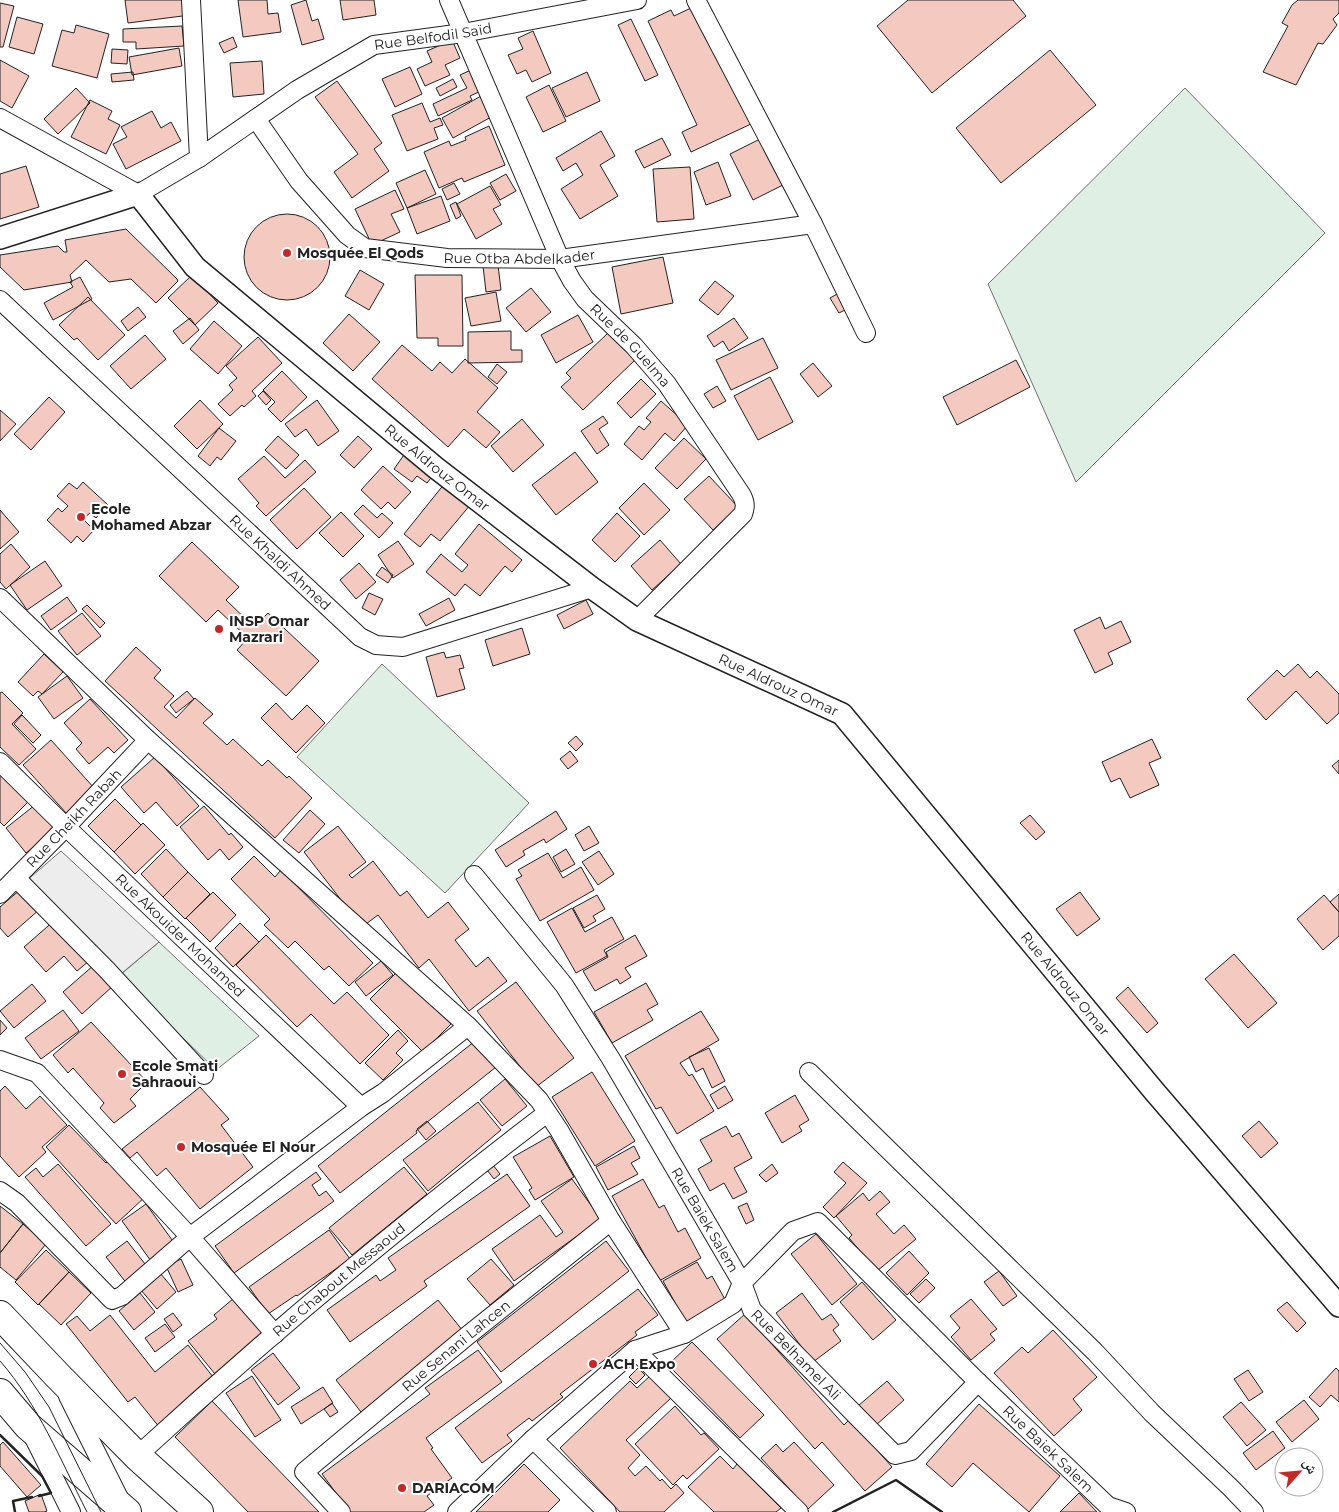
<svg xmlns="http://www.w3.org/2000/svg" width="1339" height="1512" viewBox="0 0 1339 1512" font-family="Montserrat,'Noto Naskh Arabic',sans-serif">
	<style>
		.green { fill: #e0efe3; stroke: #6f6f6f }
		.parking { fill: #ededed; stroke: #6f6f6f }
		.building { fill: #f3c9c0; stroke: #222 }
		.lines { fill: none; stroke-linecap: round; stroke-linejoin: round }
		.minor-casing { stroke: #222; stroke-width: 20 }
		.tertiary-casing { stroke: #222; stroke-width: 24 }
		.primary-casing { stroke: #222; stroke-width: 30 }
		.minor { stroke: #fff; stroke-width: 18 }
		.tertiary { stroke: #fff; stroke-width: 21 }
		.primary { stroke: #fff; stroke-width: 28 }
		.tram { stroke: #222; stroke-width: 1 }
		.wall { stroke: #222; stroke-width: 2.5 }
		.poi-dot { fill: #c62828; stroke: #fff; stroke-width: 2 }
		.labels { text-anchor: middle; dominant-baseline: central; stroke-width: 4; stroke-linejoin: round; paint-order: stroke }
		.street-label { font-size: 14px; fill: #222; stroke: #fff }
		.poi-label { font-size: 14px; font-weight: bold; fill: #222; stroke: #fff; text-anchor: start }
	</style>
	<rect width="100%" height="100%" fill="#fff"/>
	<!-- green -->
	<path class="green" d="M1185 88 1325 233 1076 482 988 284Z
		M382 664 529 803 445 893 297 757Z
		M159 942 259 1036 216 1070 119 976Z"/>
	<!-- parking -->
	<path class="parking" d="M61 851 159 942 116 978 25 882Z"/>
	<!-- building -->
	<path class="building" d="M125 0H188L190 15 128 23Z
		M238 0H267L268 14 278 13 281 32 243 37Z
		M306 0 312 21 318 19 324 39 302 45 291 5Z
		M340 0H374L376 15 343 20Z
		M908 0H1013L1026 16 932 93 877 26Z
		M1298 0H1339V13L1333 19 1337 25 1323 44 1318 43 1296 85 1263 72 1288 26 1282 23 1292 5Z
		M0 3 14 6 3 47H0Z
		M691 8 703 32 706 30 751 124 691 152 682 132 697 125 648 21 671 10 674 16Z
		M17 17 43 24 34 54 9 47Z
		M631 19 658 75 645 81 618 25Z
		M76 25 109 34 97 78 52 66 62 30 74 33Z
		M182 26 184 46 136 49V42H123V29Z
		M533 31 551 73 532 82 526 70 517 74 508 55 523 49 518 38Z
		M233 37 237 47 224 53 219 43Z
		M452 40 460 58 445 65 450 75 425 86 417 69 432 62 427 51Z
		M179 48 182 66 132 75 129 57Z
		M112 49 128 50 127 64 111 63Z
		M1050 50 1096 105 1001 183 956 128Z
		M0 60 29 76 12 108 0 101Z
		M262 61 264 94 233 97 230 63Z
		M410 67 422 94 395 107 382 79Z
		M473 69 483 90 470 96 472 100 438 116 433 104 467 88 460 75Z
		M133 72 134 80 112 82 111 74Z
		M587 72 600 101 566 117 552 88Z
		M453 79 457 87 440 96 436 88Z
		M337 81 382 143 374 149 389 171 352 198 334 172 358 154 315 97Z
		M549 85 566 121 543 132 526 97Z
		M76 88 90 103 58 134 44 119Z
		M481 96 493 116 453 138 442 118Z
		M90 100 112 111 108 119 120 125 106 154 71 137Z
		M422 103 430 122 440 118 443 125 434 128 438 139 407 151 392 115Z
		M152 111 161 128 171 122 181 141 126 169 113 144 127 137 121 127Z
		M489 126 505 165 464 182 462 178 439 188 424 152 449 141 451 146 466 140 465 137Z
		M601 131 615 156 600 165 618 196 580 219 561 189 583 175 576 163 563 171 556 158Z
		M766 136 789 182 753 200 730 154Z
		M662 138 671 155 644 168 635 151Z
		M718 162 731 196 706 205 694 172Z
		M26 166 39 207 0 219V174Z
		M690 167 694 219 657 222 653 169Z
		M425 170 436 194 407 208 396 183Z
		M506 174 516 191 500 200 490 183Z
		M454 183 460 194 447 200 442 189Z
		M490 186 501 205 493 209 502 224 476 239 457 204Z
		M395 190 404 209 391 214 400 232 372 245 355 209Z
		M441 196 450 221 417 234 407 208Z
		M456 202 461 216 456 219 450 205Z
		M244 257a43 43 0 1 1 86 0a43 43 0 1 1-86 0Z
		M126 229 177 279 178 281 156 303 131 279 109 282 86 260 70 275 72 282 24 290 0 267V255L58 246 64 252H67L65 240Z
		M663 257 673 303 621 314 612 267Z
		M498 265 501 290 486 292 483 266Z
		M360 270 384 284 369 310 345 296Z
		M192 275 218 303 195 325 168 298Z
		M415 275H462L463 346H438V338H417Z
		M80 277 92 299 53 320 44 303 73 287 70 282Z
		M715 281 734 296 718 315 699 300Z
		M531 288 551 312 526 332 506 308Z
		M844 290 853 306 839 313 830 298Z
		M496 292 501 321 471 326 465 298Z
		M88 297 125 335 98 360 77 338 74 340 59 325Z
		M138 307 146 317 128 331 121 321Z
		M349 314 380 342 353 371 323 343Z
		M578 315 593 342 556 363 541 335Z
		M190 318 199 330 183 344 173 331Z
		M734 318 748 338 729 351 723 341 714 347 707 336Z
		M214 321 242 346 218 374 190 349Z
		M511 331V350H522V362L468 363V332Z
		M608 333 635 360 583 410 561 387 571 378 566 373Z
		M145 335 166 359 131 389 110 366Z
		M258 337 282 363 252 391 256 396 244 407 242 405 230 416 218 404 233 390 229 385 237 378 226 366Z
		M763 338 778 368 731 390 716 360Z
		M402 345 432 371 440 362 452 373 465 359 498 388 477 412 500 432 486 448 464 429 448 447 372 379Z
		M1016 360 1030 387 957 425 943 397Z
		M813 363 832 386 818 397 800 374Z
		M497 364 507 372 497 384 488 377Z
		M282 371 307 397 281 422 268 409 275 402 263 390Z
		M770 377 793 422 758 440 734 396Z
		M641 379 656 394 631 418 617 403Z
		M717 386 726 401 713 408 704 394Z
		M263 391 271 400 266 405 258 396Z
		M49 397 65 412 31 450 14 434Z
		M200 400 223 424 197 449 174 426Z
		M317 400 339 431 318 446 306 429 295 437 285 424Z
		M661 401 688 425 674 441 665 433 642 460 624 444 639 426 644 430 651 422 646 418Z
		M0 410 16 424 0 441Z
		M603 416 608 423 599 429 609 445 597 454 581 431Z
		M522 419 544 445 513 472 491 446Z
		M219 428 236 441 221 460 217 457 210 466 198 456Z
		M278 436 299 455 286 469 265 450Z
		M358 436 372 449 354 468 340 455Z
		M684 438 706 459 677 489 655 468Z
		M406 452 434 474 427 483 417 476 412 482 394 469Z
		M575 452 598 482 556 515 532 485Z
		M264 456 285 478 305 460 316 472 266 516 256 506 259 503 238 479Z
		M383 466 411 492 395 509 388 502 381 509 361 490Z
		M709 476 738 507 713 530 684 499Z
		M83 482 108 505 96 518 90 513 83 519 94 530 83 542 77 536 71 543 47 520 58 508 62 512 68 506 57 496 69 483 77 489Z
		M445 483 471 504 440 541 431 534 420 547 404 534Z
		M644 483 670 510 644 535 619 508Z
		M304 488 331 517 297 549 270 520Z
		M363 505 377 518 382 513 393 523 379 538 354 514Z
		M0 510 19 532 0 549Z
		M341 512 364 536 343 557 319 533Z
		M617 513 640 536 615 562 592 540Z
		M479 524 522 560 512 572 505 566 480 596 465 584 455 596 426 572 441 554 462 572 468 565 455 554Z
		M660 540 681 564 652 590 631 566Z
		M398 541 414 564 393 578 378 555Z
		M192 542 239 587 226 600 254 627 268 613 319 661 286 696 237 650 248 638 218 610 206 622 159 576Z
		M11 544 30 567 6 589 0 582V554Z
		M45 561 62 586 27 610 10 585Z
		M359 563 376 582 356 599 340 580Z
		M382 567 393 575 388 583 376 575Z
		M369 593 383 599 375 615 362 608Z
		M67 597 77 611 51 630 41 616Z
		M449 598 455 610 426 626 419 614Z
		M586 600 593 614 564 629 557 615Z
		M87 605 105 623 100 628 82 609Z
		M82 613 101 636 77 655 58 631Z
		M1100 617 1105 629 1121 621 1131 642 1108 653 1113 664 1095 673 1074 630Z
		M522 628 530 654 493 666 485 640Z
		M136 647 161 670 154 678 174 696 164 707 176 718 195 698 213 714 203 723 227 745 233 739 262 766 268 760 287 778 289 776 312 798 275 838 105 681Z
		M444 652 446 658 460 655 464 668 459 669 465 689 437 697 426 657Z
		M44 654 63 672 42 694 38 691 33 696 18 682Z
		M1298 664 1310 678 1317 671 1339 694V713L1327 724 1296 691 1266 720 1247 699 1277 670 1284 677Z
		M67 676 83 698 54 719 38 697Z
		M187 691 194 699 176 713 170 705Z
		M2 692 23 713 12 724 36 749 19 765 0 747V693Z
		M90 699 128 740 114 753 108 747 89 764 76 749 82 743 64 723Z
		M276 703 292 720 307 705 325 723 296 753 261 718Z
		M22 715 41 735 33 743 14 724Z
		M576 736 583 744 576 751 568 743Z
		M1152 739 1161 758 1149 763 1159 785 1130 798 1120 778 1111 782 1102 762Z
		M51 740 95 789 67 814 23 765Z
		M570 751 578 761 568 769 560 759Z
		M155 757 199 806 177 826 156 802 144 813 121 787Z
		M1339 760V774L1332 766Z
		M0 774 28 802 4 826 0 822Z
		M115 799 141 825 114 852 88 826Z
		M35 805 55 830 26 853 6 828Z
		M204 806 229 835 231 833 243 847 229 860 220 849 208 860 180 827Z
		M310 810 325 824 299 853 283 840Z
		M556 811 567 829 546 843 544 839 523 851 525 855 506 867 495 850Z
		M1030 815 1045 832 1036 840 1020 823Z
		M143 823 165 845 135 874 114 852Z
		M338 826 366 862 349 875 352 878 373 861 400 896 407 891 428 918 448 902 469 929 455 940 476 967 488 957 507 981 469 1011 429 959 419 968 378 915 362 927 304 852Z
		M589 826 599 843 584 851 575 835Z
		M166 849 188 872 163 897 141 874Z
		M566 849 575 864 561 872 553 857Z
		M599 851 614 874 598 885 582 862Z
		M548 853 563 878 581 867 594 890 540 921 516 879 522 876 518 870Z
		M254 856 275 877 281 870 373 963 349 986 329 966 324 970 295 941 288 948 264 925 270 919 231 879Z
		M188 872 210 894 185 919 163 897Z
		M21 889 40 909 8 937 0 928V907Z
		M213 892 236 915 210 942 186 918Z
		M1080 892 1100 919 1077 936 1056 909Z
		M1339 894V912L1330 902Z
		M597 895 605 909 593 916 596 921 584 928 573 908Z
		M1324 895 1339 912V936L1323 950 1297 919Z
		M572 908 585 932 612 917 624 939 604 950 607 956 576 973 547 922Z
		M55 920 89 961 77 971 64 956 46 972 24 947Z
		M240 923 259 942 233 967 215 948Z
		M266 935 334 1004 347 992 389 1035 360 1064 311 1014 297 1027 236 965Z
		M635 935 647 956 625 968 631 977 620 984 617 979 595 991 583 971 608 957 606 952Z
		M1234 954 1277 1003 1248 1028 1205 979Z
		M381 961 393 975 366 996 355 982Z
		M94 965 113 986 82 1014 63 992Z
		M397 972 451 1024 423 1052 370 999Z
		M516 982 574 1058 536 1087 477 1011Z
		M646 983 658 1004 647 1010 653 1020 612 1043 594 1012Z
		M32 984 46 1001 14 1028 0 1011Z
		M1128 987 1158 1023 1147 1033 1116 998Z
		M63 1010 79 1031 41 1059 25 1038Z
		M701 1011 719 1040 680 1063 689 1076 692 1074 714 1111 677 1134 661 1107 656 1109 625 1056Z
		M0 1020 7 1028 0 1035Z
		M91 1022 147 1082 130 1099 136 1106 114 1123 100 1108 104 1103 73 1068 68 1073 53 1055Z
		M398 1030 408 1041 396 1053 403 1060 383 1080 365 1063Z
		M475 1041 496 1067 416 1131 417 1133 340 1193 318 1166Z
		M709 1048 725 1081 712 1088 703 1068 696 1072 689 1057Z
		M592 1072 635 1141 595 1166 552 1097Z
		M505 1079 527 1106 502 1126 480 1100Z
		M5 1086 26 1109 40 1096 67 1125 42 1147 46 1152 19 1177 0 1156V1091Z
		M725 1086 733 1100 718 1109 710 1095Z
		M200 1087 229 1119 221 1125 253 1167 200 1209 166 1168 157 1176 137 1152 130 1158 122 1149Z
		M795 1095 809 1120 799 1126 802 1131 782 1143 765 1113Z
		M478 1102 501 1130 428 1191 403 1160Z
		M427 1121 436 1131 426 1140 417 1129Z
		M1259 1121 1278 1143 1261 1158 1242 1136Z
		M69 1125 106 1163 111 1158 146 1196 116 1224 46 1147Z
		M726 1126 732 1137 739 1133 752 1158 734 1168 747 1192 733 1199 724 1183 710 1191 698 1169 712 1161 700 1140Z
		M550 1136 574 1177 535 1200 529 1190 532 1188 513 1157Z
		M634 1146 640 1158 631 1163 638 1174 608 1190 596 1167Z
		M843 1162 867 1183 834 1218 823 1207 846 1183 834 1172Z
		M58 1164 111 1224 86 1246 25 1177 36 1168 43 1177Z
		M772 1164 778 1173 766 1182 759 1175Z
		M493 1165 500 1174 494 1179 487 1170Z
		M404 1167 427 1194 352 1255 329 1228Z
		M316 1172 321 1179 312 1185 319 1196 326 1191 334 1201 234 1273 215 1246Z
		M507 1174 530 1206 424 1281 427 1286 350 1342 327 1310 376 1275 380 1281 396 1270 388 1258Z
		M572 1179 601 1219 514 1281 492 1249 540 1215 556 1237 563 1232 541 1201Z
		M643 1179 659 1208 664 1205 678 1232 685 1228 701 1258 659 1281 612 1196Z
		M880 1191 890 1202 876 1214 894 1234 904 1225 916 1239 877 1271 849 1238 852 1235 836 1216 863 1193 869 1201Z
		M747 1203 754 1220 746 1224 738 1207Z
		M146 1204 175 1244 151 1261 122 1221Z
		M0 1206 23 1224 0 1253Z
		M23 1224 46 1244 16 1280 0 1267V1253Z
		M329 1230 350 1259 297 1296 296 1295 268 1314 249 1287Z
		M816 1234 857 1284 832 1305 791 1254Z
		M127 1241 149 1269 128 1285 106 1257Z
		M606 1241 629 1271 501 1372 477 1342Z
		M46 1250 69 1272 38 1305 15 1282Z
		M909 1251 929 1273 907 1295 886 1273Z
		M181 1259 193 1285 178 1292 166 1266Z
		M491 1259 514 1285 490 1305 467 1279Z
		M697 1262 707 1279 712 1276 727 1303 688 1326 663 1281Z
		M999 1271 1017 1296 1003 1306 984 1282Z
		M69 1272 91 1293 61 1325 39 1304Z
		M160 1273 176 1292 157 1309 141 1290Z
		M926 1279 935 1288 919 1303 910 1294Z
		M862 1282 896 1320 873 1340 840 1302Z
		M638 1289 658 1315 635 1332 637 1335 560 1394 563 1397 532 1421 529 1418 507 1435 512 1441 482 1463 455 1428Z
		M140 1293 155 1312 134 1330 119 1311Z
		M802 1293 822 1320 831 1314 839 1325 833 1330 841 1341 813 1362 776 1313Z
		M234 1298 264 1336 215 1374 188 1341 217 1319 214 1315Z
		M971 1299 997 1329 990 1334 995 1340 971 1360 951 1337 960 1328 950 1316Z
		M438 1300 463 1331 361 1412 336 1380Z
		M1287 1302 1306 1323 1297 1332 1277 1310Z
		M173 1313 182 1325 173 1332 164 1319Z
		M745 1314 844 1425 850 1419 892 1467 865 1491 822 1442 815 1449 717 1339Z
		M110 1315 155 1372 188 1345 217 1382 160 1428 135 1397 128 1402 66 1324 77 1316 90 1331Z
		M165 1324 175 1337 155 1352 145 1338Z
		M1053 1330 1097 1377 1073 1399 1082 1410 1054 1436 994 1373 1022 1347 1028 1353Z
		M692 1342 764 1415 740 1438 668 1365Z
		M478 1350 502 1382 426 1438 433 1448 431 1449 452 1478 427 1496 434 1505 424 1512H350L322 1474 430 1394 425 1388Z
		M273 1353 300 1388 278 1405 251 1370Z
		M638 1368 645 1375 636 1384 629 1377Z
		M1336 1368 1339 1371V1402L1331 1395 1320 1407 1309 1397Z
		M1248 1370 1263 1392 1249 1401 1234 1379Z
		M252 1376 281 1420 255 1437 226 1393Z
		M650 1376 671 1398 626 1440 640 1455 628 1468 635 1476 646 1466 660 1481 662 1479 671 1489 676 1484 684 1493 664 1512H620L560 1448 630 1381 637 1388Z
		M887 1381 904 1400 875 1426 858 1406Z
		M323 1387 333 1403 301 1424 291 1407Z
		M1304 1400 1319 1419 1292 1442 1276 1422Z
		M212 1401 319 1512H248L175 1437Z
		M1241 1402 1266 1430 1247 1446 1223 1417Z
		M332 1403 338 1412 330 1417 324 1409Z
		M979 1404 1060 1476 1029 1512 973 1463 952 1487 926 1464Z
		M675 1406 701 1435 704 1433 719 1449 687 1479 683 1475 673 1485 635 1444Z
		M1273 1431 1285 1448 1256 1470 1243 1453Z
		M3 1442 41 1485 27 1497 0 1466V1445Z
		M794 1442 834 1485 808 1509 761 1458 776 1444 783 1452Z
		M720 1456 733 1469 737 1464 781 1508 776 1512H714L688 1487Z
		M524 1464 560 1500 548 1512H476Z
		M1079 1493 1097 1512H1060Z
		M41 1494 47 1511 44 1512H29L25 1501Z"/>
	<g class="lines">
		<!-- minor casing -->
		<g class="minor-casing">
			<g id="minor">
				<path id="s1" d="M449 0 560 259 572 281 585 299 634 346 667 384 741 494C745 501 746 506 743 514L637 620"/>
				<path d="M696 0 813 224 866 333"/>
				<path d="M0 118 138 194 199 158 191 0"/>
				<path id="s2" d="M256 119 299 181 347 235 365 248 447 258 560 259 813 224"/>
				<path id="s3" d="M199 158 297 90 374 45 463 33 637 0"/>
				<path id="s4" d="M0 300 360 637 376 645 403 647 592 588"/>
				<path d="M0 598 148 740 468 1026 539 1100 559 1130 611 1221 684 1334"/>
				<path id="s5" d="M0 762 66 827 361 1107"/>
				<path id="s6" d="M474 875 564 985 611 1059 742 1283 793 1231 818 1222 978 1382 1108 1506 1126 1512"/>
				<path d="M16 878 107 970 204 1075"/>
				<path id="s7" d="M0 894 66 827 148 740"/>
				<path d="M0 1060 37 1073 190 1237 275 1334"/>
				<path d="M809 1072 1095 1352 1152 1413 1231 1488 1254 1512"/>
				<path d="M0 1191 17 1203 112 1300 122 1296 190 1237 361 1107 383 1093 468 1026"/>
				<path d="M635 1350 799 1512"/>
				<path d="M68 1396 119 1498"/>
				<path d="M34 1438 71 1512"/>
				<path d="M533 1439 607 1512"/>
				<path id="s8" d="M137 1456C268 1336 405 1221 547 1113"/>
				<path id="s9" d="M341 1512 304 1472 467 1336 611 1221"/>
				<path id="s10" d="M457 1512 533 1439 635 1350 684 1334 733 1304 742 1283 752 1310 895 1455 911 1451 978 1382"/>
			</g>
		</g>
		<!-- tertiary casing -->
		<g class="tertiary-casing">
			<g id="tertiary">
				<path id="s11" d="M0 238 138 194 195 267 436 468 592 588 637 620 842 714 1154 1091 1339 1306"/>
			</g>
		</g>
		<!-- primary casing -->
		<g class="primary-casing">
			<path id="primary" d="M0 1315 57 1375 137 1456 199 1512
				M0 1393 28 1426 127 1512"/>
		</g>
		<!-- minor -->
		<use href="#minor" class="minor"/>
		<!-- tertiary -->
		<use href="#tertiary" class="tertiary"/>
		<!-- primary -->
		<use href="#primary" class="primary"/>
		<!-- tram -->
		<path class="tram" d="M0 1343 25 1372 49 1407 101 1512
			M0 1361C38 1404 61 1461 87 1512"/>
		<!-- wall -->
		<path class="wall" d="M0 1435 42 1476 51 1493 39 1496
			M15 1512 13 1501 32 1497
			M833 1512 896 1480 942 1512"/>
	</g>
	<!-- markers -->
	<g class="poi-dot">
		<circle cx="287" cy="253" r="5"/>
		<circle cx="81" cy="517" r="5"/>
		<circle cx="219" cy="629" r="5"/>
		<circle cx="122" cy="1074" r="5"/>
		<circle cx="181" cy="1147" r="5"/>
		<circle cx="593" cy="1364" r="5"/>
		<circle cx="402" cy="1488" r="5"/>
	</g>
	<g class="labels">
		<!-- street labels -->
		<g class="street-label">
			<text stroke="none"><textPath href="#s3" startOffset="268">Rue Belfodil Saïd</textPath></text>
			<text stroke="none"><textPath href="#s2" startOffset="325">Rue Otba Abdelkader</textPath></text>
			<text stroke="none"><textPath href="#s1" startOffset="394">Rue de Guelma</textPath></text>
			<text stroke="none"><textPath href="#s11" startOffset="552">Rue Aldrouz Omar</textPath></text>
			<text stroke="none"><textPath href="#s4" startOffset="384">Rue Khaldi Ahmed</textPath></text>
			<text stroke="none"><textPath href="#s11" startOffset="959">Rue Aldrouz Omar</textPath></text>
			<text stroke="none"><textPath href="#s7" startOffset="106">Rue Cheikh Rabah</textPath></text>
			<text stroke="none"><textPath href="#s5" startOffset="250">Rue Akouider Mohamed</textPath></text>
			<text stroke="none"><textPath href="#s11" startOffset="1379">Rue Aldrouz Omar</textPath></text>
			<text stroke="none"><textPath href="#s6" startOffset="416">Rue Baiek Salem</textPath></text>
			<text stroke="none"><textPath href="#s8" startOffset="268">Rue Chabout Messaoud</textPath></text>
			<text stroke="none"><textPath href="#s9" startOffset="252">Rue Senani Lahcen</textPath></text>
			<text stroke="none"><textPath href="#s10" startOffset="464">Rue Belhamel Ali</textPath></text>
			<text stroke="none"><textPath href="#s6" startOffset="912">Rue Baiek Salem</textPath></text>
		</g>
		<!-- poi labels -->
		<g class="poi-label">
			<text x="297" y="253">Mosquée El Qods</text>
			<text x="91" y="509">Ecole<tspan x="91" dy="16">Mohamed Abzar</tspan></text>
			<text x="229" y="621">INSP Omar<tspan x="229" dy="16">Mazrari</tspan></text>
			<text x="132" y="1066">Ecole Smati<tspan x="132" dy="16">Sahraoui</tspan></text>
			<text x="191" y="1147">Mosquée El Nour</text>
			<text x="603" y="1364">ACH Expo</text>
			<text x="412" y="1488">DARIACOM</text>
		</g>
	</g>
	<!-- north arrow -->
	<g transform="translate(1299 1472) rotate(63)"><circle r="24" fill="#ffffff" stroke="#a7a7a7"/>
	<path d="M0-4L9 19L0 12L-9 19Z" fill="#c62828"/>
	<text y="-8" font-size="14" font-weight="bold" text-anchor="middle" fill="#222222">ش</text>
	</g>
</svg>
